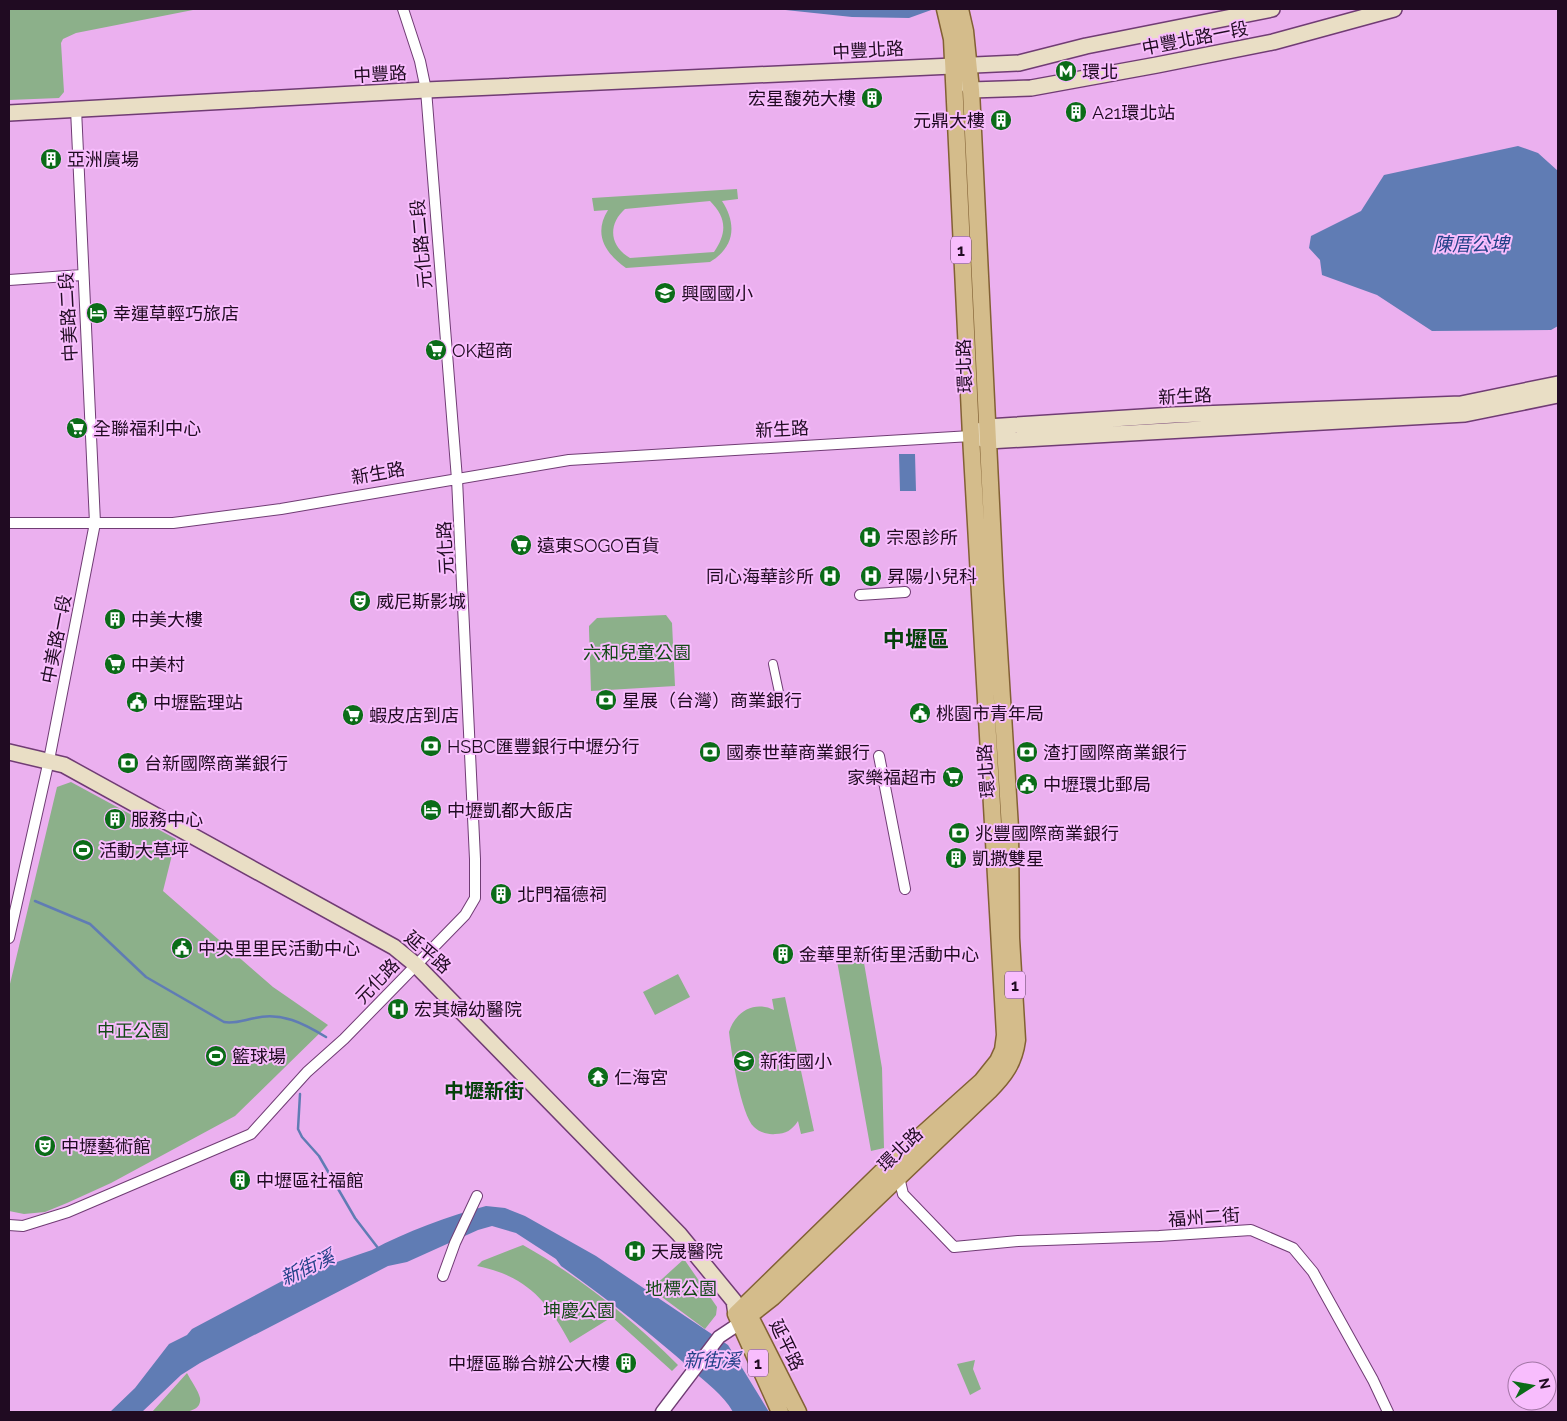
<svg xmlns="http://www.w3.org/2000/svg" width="1567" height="1421" viewBox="0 0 1567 1421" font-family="Raleway,'Noto Sans TC',sans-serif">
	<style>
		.green { fill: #8cb08a; fill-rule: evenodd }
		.water { fill: #607cb4 }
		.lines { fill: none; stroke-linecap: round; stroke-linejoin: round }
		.stream { stroke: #607cb4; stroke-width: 2.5 }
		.pedestrian-casing { stroke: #703c74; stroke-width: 10 }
		.minor-casing { stroke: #703c74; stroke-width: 12 }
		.tertiary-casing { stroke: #703c74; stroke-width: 15 }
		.secondary-casing { stroke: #703c74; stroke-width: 18 }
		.primary-casing { stroke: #826134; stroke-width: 19 }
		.pedestrian { stroke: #fff; stroke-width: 8 }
		.minor { stroke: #fff; stroke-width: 10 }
		.tertiary { stroke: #fff; stroke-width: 12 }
		.secondary { stroke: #e9dec5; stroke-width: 15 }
		.primary { stroke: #d4bc8b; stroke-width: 16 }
		.labels { text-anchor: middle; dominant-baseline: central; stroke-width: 4; stroke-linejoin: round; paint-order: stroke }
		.shield { fill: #f8bdfd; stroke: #614064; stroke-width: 1 }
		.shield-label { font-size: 16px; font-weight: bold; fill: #200b22 }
		.street-label { font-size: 18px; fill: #200b22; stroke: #f8bdfd }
		.poi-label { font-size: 18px; fill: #200b22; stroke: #f8bdfd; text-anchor: start }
		.park-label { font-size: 18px; fill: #144a17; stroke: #f8bdfd }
		.water-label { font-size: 19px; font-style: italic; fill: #224187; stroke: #f8bdfd }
		.quarter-label { font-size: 20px; font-weight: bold; fill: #06410c; stroke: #f8bdfd }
		.district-label { font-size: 22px; font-weight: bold; fill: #06410c; stroke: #f8bdfd }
	</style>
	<rect width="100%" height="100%" fill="#ebb0ef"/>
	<!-- green -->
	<path class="green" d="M9 9H198L76 33 63 39 61 43 64 92 59 98 9 100Z
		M737 189 738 199 722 201C737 224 735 247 710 262L626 268C605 253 593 234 608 210L594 211 592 198ZM710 201C727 218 727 233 714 252L630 258C609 246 608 224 625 209Z
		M666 615 672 623 675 686 591 691 589 630V626L597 618Z
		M71 782 176 839 163 891 273 987 328 1025 235 1116 111 1183 67 1203 45 1212 24 1214 9 1211V988L57 787Z
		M863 957 882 1068 884 1148 871 1151 837 961Z
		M678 974 690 997 655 1015 643 992Z
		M785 997 814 1131 801 1134 798 1121C792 1130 786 1134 775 1134 768 1135 759 1132 754 1127 741 1115 731 1051 729 1032 735 1012 754 1000 774 1010L772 999Z
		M523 1245C580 1277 631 1318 678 1365L672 1371 612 1317 570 1343C547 1300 526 1276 477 1266L482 1261Z
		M684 1259 717 1307 716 1315 705 1329 651 1289Z
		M975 1360 973 1369 981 1389 970 1395 957 1364Z
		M187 1373C191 1381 198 1390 200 1398 203 1418 164 1412 152 1412Z"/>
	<!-- water -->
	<path class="water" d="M776 9H934L909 18 852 17Z
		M1518 146 1538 153 1558 171V326L1551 330 1432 331 1377 295 1322 275 1320 260 1309 248 1311 236 1361 211 1384 175Z
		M899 454H915L916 491H900Z
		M486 1206 505 1208 525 1216 596 1256 728 1345 769 1412H733C723 1394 706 1383 691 1369 649 1332 606 1298 561 1266L556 1259 516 1233 492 1226 478 1230 407 1262 388 1266 200 1363 181 1375 142 1412H110L135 1388 169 1344 187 1335 192 1329 284 1280 372 1250C405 1232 449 1216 486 1206Z"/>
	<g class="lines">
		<!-- stream -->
		<path class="stream" d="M35 901 90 924 146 977 224 1022C235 1024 244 1020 255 1018 282 1012 303 1023 326 1037
			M300 1094 298 1129 302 1137 319 1156 355 1218 378 1248"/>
		<!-- pedestrian casing -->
		<g class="pedestrian-casing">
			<path id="pedestrian" d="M773 664 780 697"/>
		</g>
		<!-- minor casing -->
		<g class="minor-casing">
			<path id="minor" d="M9 280 82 275
				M9 523H173L281 509 569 460 971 436
				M860 595 905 592
				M879 756 905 889
				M9 938 49 760 95 523 76 109
				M898 1173 903 1194 954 1247 1018 1241 1159 1236 1251 1230 1293 1248 1313 1272 1373 1380 1388 1412
				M9 1225 23 1226 68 1212 251 1134 307 1072 344 1039 465 915 475 898V859L457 479 426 90 420 61 403 9
				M443 1276 455 1243 477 1196"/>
		</g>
		<!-- tertiary casing -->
		<g class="tertiary-casing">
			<path id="tertiary" d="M662 1412 719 1337 740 1323"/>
		</g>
		<!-- secondary casing -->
		<g class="secondary-casing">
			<path id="secondary" d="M964 80 971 90 1031 88 1157 65 1273 42 1394 9
				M9 113 426 90 1019 63 1086 46 1272 9
				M976 433 987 427 1174 415 1461 404 1558 384
				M977 437 988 441 1465 414 1558 395
				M9 752 64 765 394 947 416 965 679 1234 734 1301 736 1314"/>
		</g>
		<!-- primary casing -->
		<g class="primary-casing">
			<path id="primary" d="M745 1307 798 1412
				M740 1323 773 1297 989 1091C1004 1076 1014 1063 1017 1040L1011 938 1010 828 995 586 971 90 965 31 960 9
				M780 1412 736 1314 895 1159 982 1081 998 1061 1003 1050 1005 1035 971 436 952 39 945 9"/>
		</g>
		<!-- pedestrian -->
		<use href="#pedestrian" class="pedestrian"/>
		<!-- minor -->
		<use href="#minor" class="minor"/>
		<!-- tertiary -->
		<use href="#tertiary" class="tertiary"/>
		<!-- secondary -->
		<use href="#secondary" class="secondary"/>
		<!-- primary -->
		<use href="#primary" class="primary"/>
	</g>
	<!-- icons -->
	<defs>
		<g id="metro-disc" transform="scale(1.125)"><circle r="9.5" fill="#0b6c18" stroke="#f8bdfd"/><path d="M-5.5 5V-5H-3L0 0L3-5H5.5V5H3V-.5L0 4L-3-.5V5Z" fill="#fff"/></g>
		<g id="building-disc" transform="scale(1.125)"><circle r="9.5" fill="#0b6c18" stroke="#f8bdfd"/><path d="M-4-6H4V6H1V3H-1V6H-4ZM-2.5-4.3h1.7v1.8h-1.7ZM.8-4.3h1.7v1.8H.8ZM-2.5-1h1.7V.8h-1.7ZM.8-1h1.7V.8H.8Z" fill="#fff"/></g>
		<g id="school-disc" transform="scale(1.125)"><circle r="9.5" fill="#0b6c18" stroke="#f8bdfd"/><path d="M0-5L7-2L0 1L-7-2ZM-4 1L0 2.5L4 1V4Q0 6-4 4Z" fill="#fff"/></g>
		<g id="hotel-disc" transform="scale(1.125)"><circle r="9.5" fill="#0b6c18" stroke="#f8bdfd"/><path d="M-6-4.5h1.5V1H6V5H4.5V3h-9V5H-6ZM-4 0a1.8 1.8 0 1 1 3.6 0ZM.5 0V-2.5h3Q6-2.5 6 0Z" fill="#fff"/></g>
		<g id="supermarket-disc" transform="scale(1.125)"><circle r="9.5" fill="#0b6c18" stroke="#f8bdfd"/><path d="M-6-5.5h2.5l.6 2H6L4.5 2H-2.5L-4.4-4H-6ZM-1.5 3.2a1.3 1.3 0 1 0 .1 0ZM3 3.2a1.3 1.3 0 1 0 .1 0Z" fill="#fff"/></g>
		<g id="hospital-disc" transform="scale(1.125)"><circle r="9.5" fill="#0b6c18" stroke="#f8bdfd"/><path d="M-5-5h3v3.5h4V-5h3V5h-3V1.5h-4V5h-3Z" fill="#fff"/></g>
		<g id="theatre-disc" transform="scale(1.125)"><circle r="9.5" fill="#0b6c18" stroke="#f8bdfd"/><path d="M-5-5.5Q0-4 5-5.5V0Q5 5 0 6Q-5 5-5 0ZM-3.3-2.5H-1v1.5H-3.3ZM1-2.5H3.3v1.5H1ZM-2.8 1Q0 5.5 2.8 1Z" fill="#fff"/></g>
		<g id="bank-disc" transform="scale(1.125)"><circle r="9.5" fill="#0b6c18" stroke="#f8bdfd"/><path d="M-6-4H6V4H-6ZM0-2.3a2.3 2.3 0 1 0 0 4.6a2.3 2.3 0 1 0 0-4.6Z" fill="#fff"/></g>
		<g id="civic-disc" transform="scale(1.125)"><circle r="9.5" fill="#0b6c18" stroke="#f8bdfd"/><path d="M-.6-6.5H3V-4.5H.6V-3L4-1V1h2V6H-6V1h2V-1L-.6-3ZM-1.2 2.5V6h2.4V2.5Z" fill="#fff"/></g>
		<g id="stadium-disc" transform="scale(1.125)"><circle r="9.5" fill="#0b6c18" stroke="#f8bdfd"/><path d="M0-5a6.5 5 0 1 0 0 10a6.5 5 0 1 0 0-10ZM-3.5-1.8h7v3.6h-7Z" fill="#fff"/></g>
		<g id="temple-disc" transform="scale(1.125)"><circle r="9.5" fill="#0b6c18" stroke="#f8bdfd"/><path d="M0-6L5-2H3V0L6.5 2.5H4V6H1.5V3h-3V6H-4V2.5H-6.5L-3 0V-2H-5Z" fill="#fff"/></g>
	</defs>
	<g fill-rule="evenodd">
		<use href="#metro-disc" x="1066" y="71"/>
		<use href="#building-disc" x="872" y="98"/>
		<use href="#building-disc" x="1076" y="112"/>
		<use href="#building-disc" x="1001" y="120"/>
		<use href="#building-disc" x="51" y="159"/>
		<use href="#school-disc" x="665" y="293"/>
		<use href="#hotel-disc" x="97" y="313"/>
		<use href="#supermarket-disc" x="436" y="350"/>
		<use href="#supermarket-disc" x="77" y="428"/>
		<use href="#hospital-disc" x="870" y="537"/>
		<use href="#supermarket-disc" x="521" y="545"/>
		<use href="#hospital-disc" x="830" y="576"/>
		<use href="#hospital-disc" x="871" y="576"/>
		<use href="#theatre-disc" x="360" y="601"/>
		<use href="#building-disc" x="115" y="619"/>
		<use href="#supermarket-disc" x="115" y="664"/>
		<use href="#bank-disc" x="606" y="700"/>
		<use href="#civic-disc" x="137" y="702"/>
		<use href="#civic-disc" x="920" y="713"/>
		<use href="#supermarket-disc" x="353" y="715"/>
		<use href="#bank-disc" x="431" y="746"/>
		<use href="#bank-disc" x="710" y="752"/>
		<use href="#bank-disc" x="1027" y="752"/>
		<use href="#bank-disc" x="128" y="763"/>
		<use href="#supermarket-disc" x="953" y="777"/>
		<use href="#civic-disc" x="1027" y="784"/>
		<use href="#hotel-disc" x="431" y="810"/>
		<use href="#building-disc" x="115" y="819"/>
		<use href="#bank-disc" x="959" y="833"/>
		<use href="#stadium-disc" x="83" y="850"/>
		<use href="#building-disc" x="956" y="858"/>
		<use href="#building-disc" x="501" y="894"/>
		<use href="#civic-disc" x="182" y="948"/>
		<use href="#building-disc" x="783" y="954"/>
		<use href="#hospital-disc" x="398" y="1009"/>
		<use href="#stadium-disc" x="216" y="1056"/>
		<use href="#school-disc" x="744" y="1061"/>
		<use href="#temple-disc" x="598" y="1077"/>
		<use href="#theatre-disc" x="45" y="1146"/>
		<use href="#building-disc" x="240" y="1180"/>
		<use href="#hospital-disc" x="635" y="1251"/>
		<use href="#building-disc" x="626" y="1363"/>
	</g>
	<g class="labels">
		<!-- shield labels -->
		<g class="shield">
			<rect x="951" y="236.5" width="20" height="27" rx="4"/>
			<rect x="1005" y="971.5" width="20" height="27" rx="4"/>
			<rect x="748" y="1349.5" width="20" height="27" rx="4"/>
		</g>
		<g class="shield-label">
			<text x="961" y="250">1</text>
			<text x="1015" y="985">1</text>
			<text x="758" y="1363">1</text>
		</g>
		<!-- street labels -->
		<g class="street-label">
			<text transform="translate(1195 38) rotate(-11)">中豐北路一段</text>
			<text transform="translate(868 50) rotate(-3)">中豐北路</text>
			<text transform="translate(380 74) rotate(-3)">中豐路</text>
			<text transform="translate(421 244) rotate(-95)">元化路二段</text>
			<text transform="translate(68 317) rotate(-93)">中美路二段</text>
			<text transform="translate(964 366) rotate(-92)">環北路</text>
			<text transform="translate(1185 396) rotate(-3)">新生路</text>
			<text transform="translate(782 429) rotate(-3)">新生路</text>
			<text transform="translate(378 473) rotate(-10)">新生路</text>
			<text transform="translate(445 548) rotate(-93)">元化路</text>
			<text transform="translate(56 639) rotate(-79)">中美路一段</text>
			<text transform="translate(986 771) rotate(-94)">環北路</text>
			<text transform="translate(428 952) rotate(41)">延平路</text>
			<text transform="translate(377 981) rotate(-46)">元化路</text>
			<text transform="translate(900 1149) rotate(-44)">環北路</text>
			<text transform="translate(1204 1217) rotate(-4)">福州二街</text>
			<text transform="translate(787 1345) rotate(64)">延平路</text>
		</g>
		<!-- poi labels -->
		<g class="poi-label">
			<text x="1082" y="71">環北</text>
			<text x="856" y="98" text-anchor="end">宏星馥苑大樓</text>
			<text x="1092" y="112">A21環北站</text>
			<text x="985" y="120" text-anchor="end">元鼎大樓</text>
			<text x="67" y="159">亞洲廣場</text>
			<text x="681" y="293">興國國小</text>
			<text x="113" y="313">幸運草輕巧旅店</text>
			<text x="452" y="350">OK超商</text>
			<text x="93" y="428">全聯福利中心</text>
			<text x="886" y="537">宗恩診所</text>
			<text x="537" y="545">遠東SOGO百貨</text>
			<text x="814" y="576" text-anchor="end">同心海華診所</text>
			<text x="887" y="576">昇陽小兒科</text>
			<text x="376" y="601">威尼斯影城</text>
			<text x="131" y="619">中美大樓</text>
			<text x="131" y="664">中美村</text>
			<text x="622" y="700">星展（台灣）商業銀行</text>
			<text x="153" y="702">中壢監理站</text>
			<text x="936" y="713">桃園市青年局</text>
			<text x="369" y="715">蝦皮店到店</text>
			<text x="447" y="746">HSBC匯豐銀行中壢分行</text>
			<text x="726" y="752">國泰世華商業銀行</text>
			<text x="1043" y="752">渣打國際商業銀行</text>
			<text x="144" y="763">台新國際商業銀行</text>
			<text x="937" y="777" text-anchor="end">家樂福超市</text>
			<text x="1043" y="784">中壢環北郵局</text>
			<text x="447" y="810">中壢凱都大飯店</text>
			<text x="131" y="819">服務中心</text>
			<text x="975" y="833">兆豐國際商業銀行</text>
			<text x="99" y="850">活動大草坪</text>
			<text x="972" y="858">凱撒雙星</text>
			<text x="517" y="894">北門福德祠</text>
			<text x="198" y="948">中央里里民活動中心</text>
			<text x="799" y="954">金華里新街里活動中心</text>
			<text x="414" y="1009">宏其婦幼醫院</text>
			<text x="232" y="1056">籃球場</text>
			<text x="760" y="1061">新街國小</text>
			<text x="614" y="1077">仁海宮</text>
			<text x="61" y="1146">中壢藝術館</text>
			<text x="256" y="1180">中壢區社福館</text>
			<text x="651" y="1251">天晟醫院</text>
			<text x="610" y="1363" text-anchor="end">中壢區聯合辦公大樓</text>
		</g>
		<!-- park labels -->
		<g class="park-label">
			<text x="637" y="652">六和兒童公園</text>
			<text x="133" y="1030">中正公園</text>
			<text x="681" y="1288">地標公園</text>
			<text x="579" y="1310">坤慶公園</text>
		</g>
		<!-- water labels -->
		<g class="water-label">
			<text x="1471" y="244">陳厝公埤</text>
			<text transform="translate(307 1267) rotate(-25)">新街溪</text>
			<text x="712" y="1360">新街溪</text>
		</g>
		<!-- quarter labels -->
		<g class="quarter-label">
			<text x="484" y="1091">中壢新街</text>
		</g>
		<!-- district labels -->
		<g class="district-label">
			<text x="916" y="639">中壢區</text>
		</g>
	</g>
	<!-- border -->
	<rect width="1567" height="1421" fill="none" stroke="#200b22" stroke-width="20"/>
	<!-- north arrow -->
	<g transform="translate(1532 1386) rotate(79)"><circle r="24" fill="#f8bdfd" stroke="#a276a5"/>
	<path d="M0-4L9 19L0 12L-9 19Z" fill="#0b6c18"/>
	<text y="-8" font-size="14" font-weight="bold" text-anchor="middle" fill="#200b22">N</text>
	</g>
</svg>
